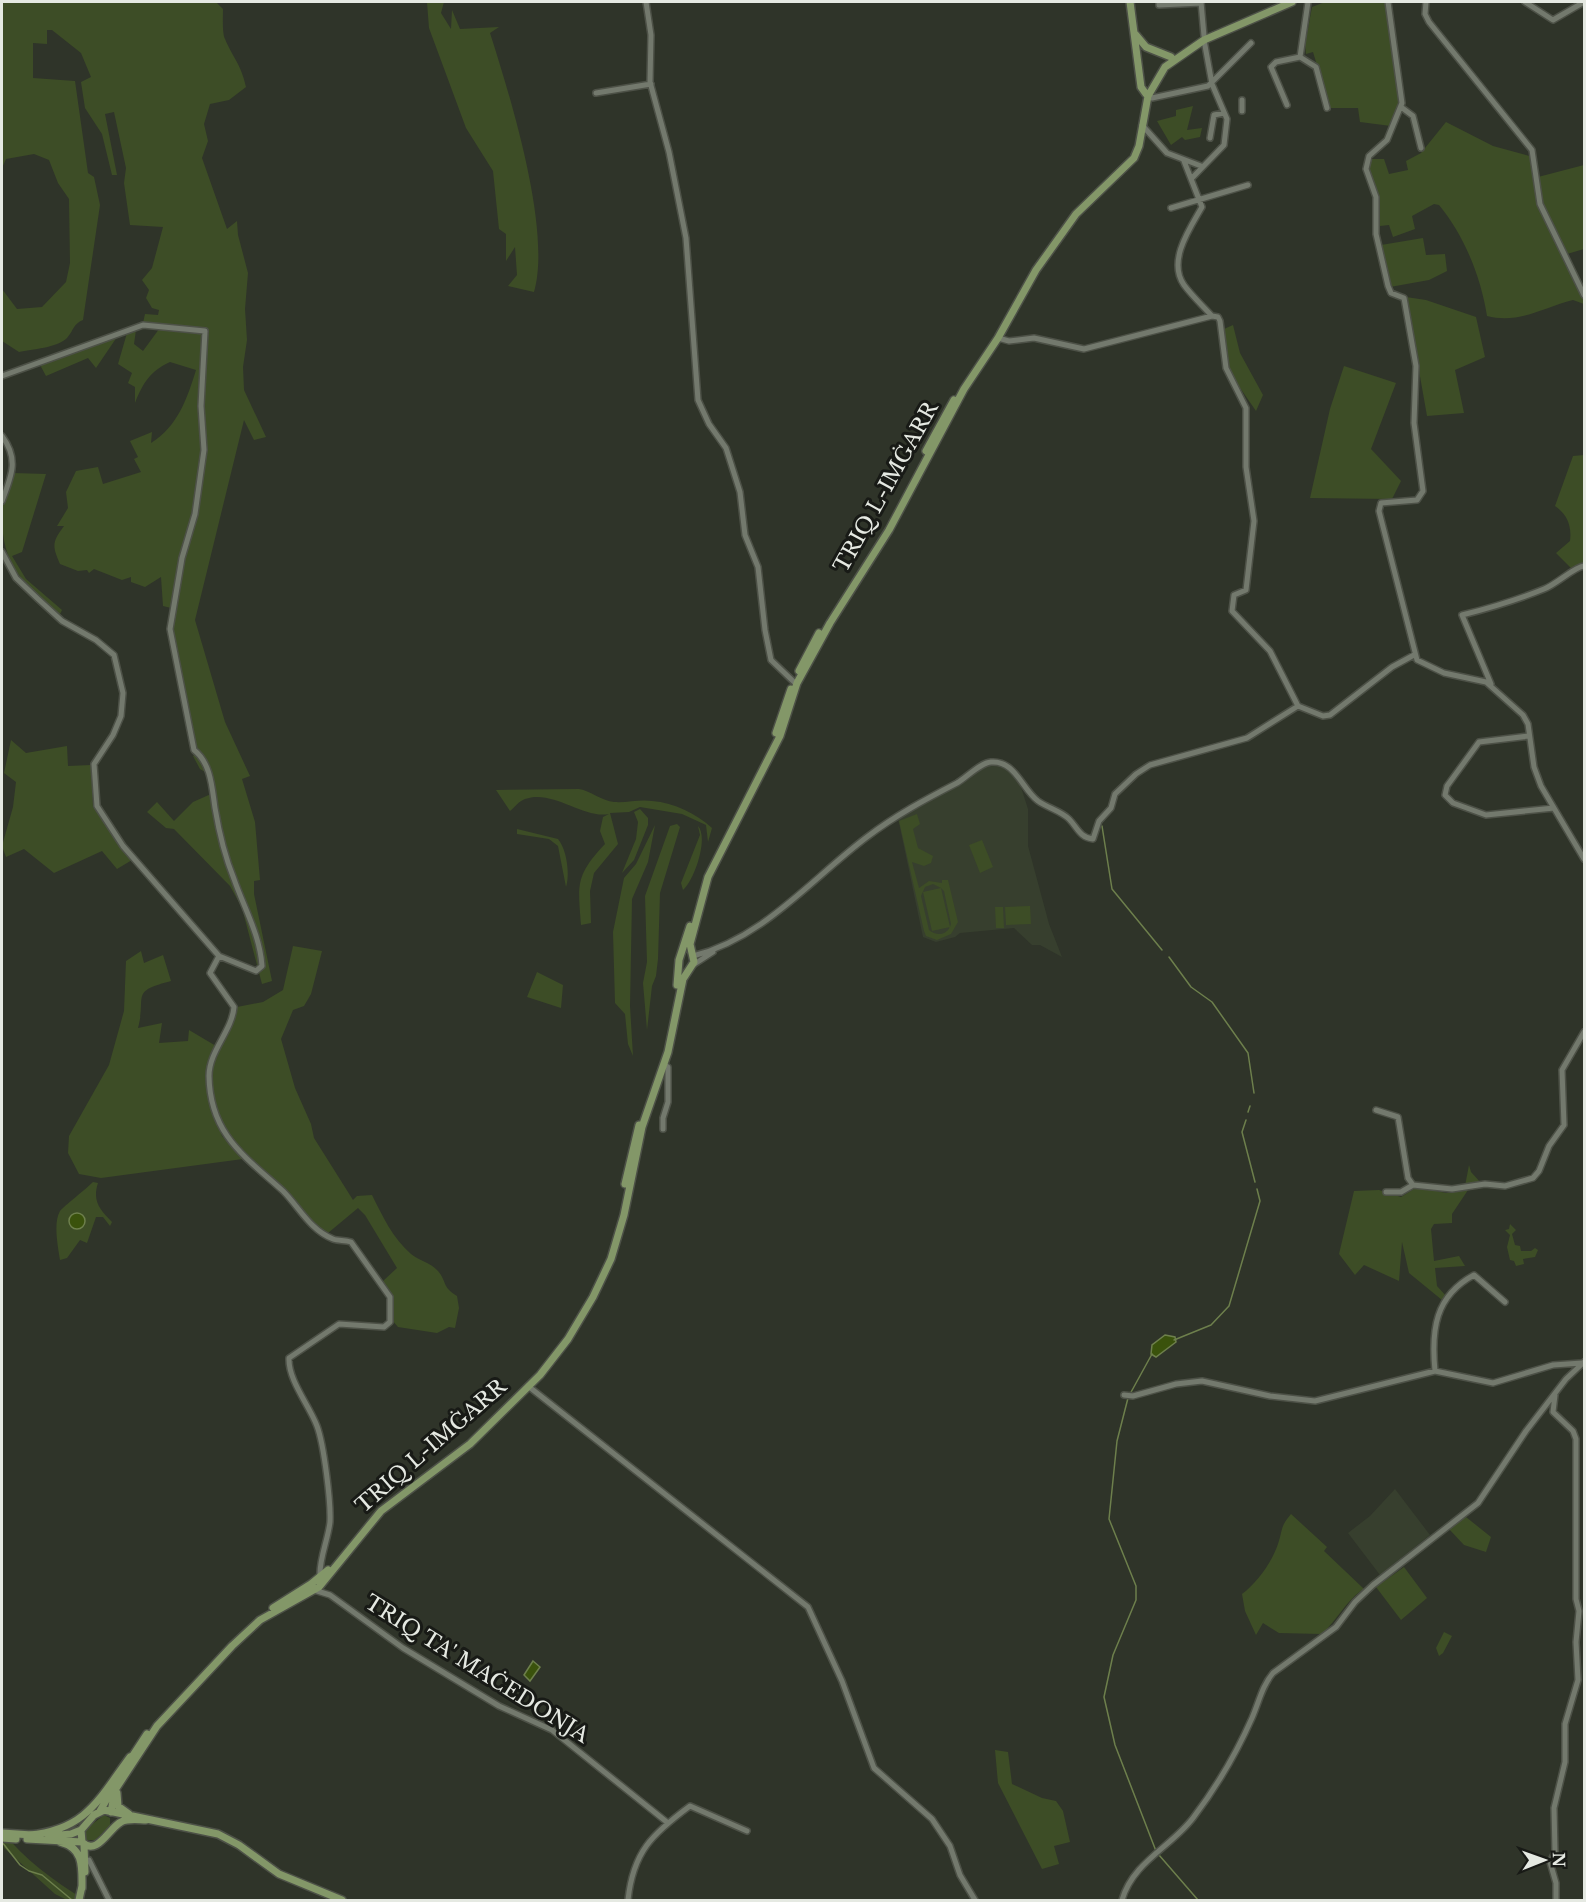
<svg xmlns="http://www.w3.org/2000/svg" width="1586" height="1902" viewBox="0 0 1586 1902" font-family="'Libre Baskerville',serif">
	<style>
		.built { fill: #373f2e }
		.green { fill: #3d4d26; fill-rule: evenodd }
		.water { fill: #3a520c; stroke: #6d7f4c; stroke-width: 1.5 }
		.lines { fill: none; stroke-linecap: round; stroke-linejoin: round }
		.stream { stroke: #6d7f4c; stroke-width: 1.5 }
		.minor-casing { stroke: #4d5147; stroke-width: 8 }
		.major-casing { stroke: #4d5147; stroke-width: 10 }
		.minor { stroke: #73796d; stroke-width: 5 }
		.major { stroke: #839768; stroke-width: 7 }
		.labels { text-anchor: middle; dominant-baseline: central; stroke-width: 6; stroke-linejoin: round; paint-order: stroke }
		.street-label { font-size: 21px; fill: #e5e9e2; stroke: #181a16 }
	</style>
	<rect width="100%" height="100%" fill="#2f3429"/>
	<!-- built -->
	<path class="built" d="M993 763 1006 769 1019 781 1028 809V846L1049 924 1062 957 1040 945H1032L1014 928 960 933 955 937 936 942 923 937 898 818Z
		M1395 1489 1430 1535 1380 1575 1348 1533 1370 1516Z"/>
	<!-- green -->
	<path class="green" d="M2 2H216L223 9C223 17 222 33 225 39 233 58 241 64 246 87L229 100 210 104 204 124 208 141 202 158 227 229 237 221 238 235 248 273 245 309 247 340 243 367 244 390 266 437 254 440 244 420 195 620 225 722 250 776 242 779 255 822 260 880 254 881V894L272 981 262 984 242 908 230 886 174 829 166 828 147 812 157 802 174 821 193 802 211 794 205 772 200 769 193 756 196 754 171 643 168 638 171 608 163 606 161 577 145 587 131 582V577L122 580 94 569 89 573 87 570 78 571 60 564C52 546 52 542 64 526H57L68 508 66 492 76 471 98 467 103 484 141 472 134 459 138 457 130 441 152 432 151 443C178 426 187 399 196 370L170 362C150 371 143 383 135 403V387L128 383 132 373 118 364 127 333 136 330 134 344 143 351 162 325 143 323 145 314 158 315 159 310 152 308 146 298 149 290 142 280 152 268 163 227 130 225 124 183 126 168 114 112 105 114 117 175H112L102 134 85 108 81 82 91 77 81 53 52 30H47V44L33 43V78L75 81 88 173 94 177 100 205 83 320C73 324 74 330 67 338 57 348 32 349 19 352L2 341V289L17 309 42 307 66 282 70 263 69 199 58 183 49 160 34 154 6 159 2 168Z
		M427 2H444L441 13 451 29 452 10 460 29 499 27 490 33C510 96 552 230 534 292L508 286 517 275 515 247 506 261V234L499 229 493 171 466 128 429 28Z
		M1325 2H1386L1395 76 1398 78 1401 100 1391 126 1360 122 1358 108H1330L1313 52 1306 54 1305 45 1312 7Z
		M1193 106 1187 130 1202 128 1200 137 1185 140 1182 137 1171 145 1157 121 1176 116V110Z
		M1446 122 1493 146 1533 157 1539 205 1584 297V304L1573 300C1542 308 1519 324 1487 316 1481 277 1464 235 1439 205L1434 204 1412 216 1415 229 1393 237 1389 225 1380 226 1377 191 1367 167 1371 159H1384L1389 174 1408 170 1406 161 1421 153Z
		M1584 165V249L1567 254 1542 205 1538 177Z
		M1423 238 1426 255 1445 254 1447 271 1429 280 1390 287 1381 245Z
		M1406 297 1426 300 1476 317 1485 357 1455 370 1464 413 1427 416Z
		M1233 325 1240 353 1263 395 1256 411 1229 372 1224 329Z
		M117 337 96 368 88 358 46 376 39 363Z
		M1344 366 1396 383 1371 449 1401 481 1392 499 1310 498 1330 409Z
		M1584 455V563L1571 568 1556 553 1570 541C1572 526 1567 514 1555 506L1573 456Z
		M13 473 46 474 22 552 12 556 26 579 62 610 59 616C21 580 0 565 2 508 3 496 11 485 13 473Z
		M11 740 26 753 67 746 68 766 91 765 93 807 132 860 117 869 102 851 54 873 24 849 6 857 2 846 13 807 16 782 4 773Z
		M579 789C591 791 602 801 614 802 627 803 640 799 652 801 675 803 695 813 712 828L708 842 706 825 682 814 640 807 629 812 610 813 618 844 594 873 590 891 591 923 581 925C578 884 575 876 605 844L600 831 603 817 609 814C583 819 553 789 525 799 519 801 515 807 510 811L496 790Z
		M640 809 648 818V825L634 860 622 873 636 839 638 822 634 812Z
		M917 814 920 824 913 829 918 848 933 856 931 863 924 866 912 862 919 888 929 881 942 883V880H948L958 922 951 934 937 940 926 936 924 931 899 821ZM933 884 941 888 923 892 932 931 950 927 941 888 944 891 951 924C948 935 937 937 929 930L921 896 925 887Z
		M677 824 680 827 660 893 658 959 656 976 652 986 647 1030 643 983 647 962 645 896 670 826Z
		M655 825 648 862 632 899 630 1006 633 1056 628 1044 625 1014 615 1003 613 932 624 878 636 864Z
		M698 826C709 838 694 881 683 890L681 883 700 835Z
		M517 829 558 839C567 850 570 874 566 887L558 846 549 839 517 834Z
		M982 840 993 867 980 873 969 845Z
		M1030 906 1031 924 1006 925 1005 907Z
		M995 907H1003L1004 928H996Z
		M293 946 322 951 311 994 304 1006 293 1010 281 1039 295 1088 311 1124 314 1138 353 1200 357 1196 372 1195C383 1217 392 1237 411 1254 419 1261 430 1262 438 1271 447 1282 442 1287 457 1296L459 1308 455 1328 449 1327 437 1333 398 1327 392 1320V1296L382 1282 397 1268 365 1215 358 1208 328 1233 311 1223 227 1135 213 1100 211 1065 236 1014 237 1007 263 1002 283 990Z
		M141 951 144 963 163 955 171 981C129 992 147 995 138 1028L162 1023 159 1043 188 1041 189 1030 216 1046 206 1068 209 1099 222 1136 243 1159 101 1178 79 1174 68 1153 69 1136 109 1065 124 1011 126 961Z
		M537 972 563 985 561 1008 527 997Z
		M1469 1165 1471 1172 1481 1183 1465 1186Z
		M93 1182 98 1183C92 1201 100 1210 112 1222L110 1226 103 1217H96L87 1243 80 1240 67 1258 60 1260C58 1247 53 1223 60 1211 64 1206 85 1190 93 1182Z
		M1417 1187 1446 1193 1468 1190 1452 1214V1223L1434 1224 1431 1229 1434 1261 1459 1256 1465 1266 1435 1268 1437 1286 1446 1296 1442 1300 1409 1273 1402 1242 1399 1281 1364 1265 1355 1275 1339 1254 1354 1191 1379 1190 1401 1197Z
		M1510 1224 1516 1230 1512 1234 1515 1245 1520 1246 1521 1251H1531L1535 1248 1538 1250 1535 1257 1523 1259 1524 1264 1516 1266 1514 1261 1510 1260 1507 1247 1510 1235 1505 1230 1509 1229Z
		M1291 1514 1327 1547 1324 1551 1364 1589C1349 1597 1337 1620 1322 1634L1279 1633 1263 1623 1256 1635 1245 1611 1242 1594C1257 1583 1272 1562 1278 1544 1283 1529 1280 1527 1291 1514Z
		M1466 1517 1491 1537 1486 1552 1464 1545 1449 1529Z
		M1404 1567 1427 1598 1401 1620 1376 1587Z
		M1444 1632 1452 1636 1443 1653 1439 1656 1436 1648Z
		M995 1750 1008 1752 1012 1784 1042 1798 1056 1801 1063 1811 1070 1842 1054 1846 1059 1864 1042 1869 998 1783Z
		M104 1815 110 1818V1826L95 1840H87L84 1838 86 1829Z
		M2 1831C24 1859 54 1881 85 1900H67L55 1894 4 1848Z"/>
	<!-- water -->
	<path class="water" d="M69 1221a8 8 0 1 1 16 0a8 8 0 1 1-16 0Z
		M1165 1335 1175 1337 1176 1342 1156 1357 1151 1354 1152 1345Z
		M533 1661 540 1667 530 1681 524 1675Z"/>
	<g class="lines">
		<!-- stream -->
		<path class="stream" d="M1102 826 1112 889 1162 950
			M1169 957 1191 987 1212 1002 1248 1053 1254 1093
			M1248 1112 1250 1106
			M1246 1120 1242 1132 1255 1182
			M1174 1340 1211 1325 1229 1306 1260 1201 1257 1189
			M1130 1394 1152 1354
			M1128 1398 1117 1441 1109 1519 1136 1586V1600L1113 1655 1104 1697 1115 1745 1156 1851
			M2 1842 20 1865 29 1871 42 1875 72 1900
			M1159 1855 1198 1900"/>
		<!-- minor casing -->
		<g class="minor-casing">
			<path id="minor" d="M646 2 651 35 650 82 669 152 686 238 698 400 709 424 726 448 740 492 745 535 758 567 765 630 771 660 794 682
				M1159 2V5L1201 3
				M1201 2 1204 36
				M1308 2 1300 57 1316 67 1327 108
				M1388 2 1402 103 1387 140 1369 156 1366 169 1376 197V234L1388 286 1391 293 1404 298 1416 366 1414 423 1423 491 1417 500 1381 503 1379 511 1417 660 1444 673 1486 682 1523 715 1528 724 1534 767 1541 786 1584 859
				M1426 2 1425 14 1429 22 1532 150 1540 204 1584 295
				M1525 2 1553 20 1584 2
				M596 93 651 84
				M1147 95 1152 98 1208 86 1251 43
				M1287 105 1271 67 1276 62 1300 57
				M1401 107 1413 116 1421 148
				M1242 111V100
				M1142 125 1167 153 1201 166
				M1210 138 1214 115 1224 113
				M1184 161 1202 207C1190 228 1167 261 1184 285 1192 296 1203 306 1212 316L1218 317 1220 321 1226 368 1246 408V467L1254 521 1246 590 1234 595 1232 611 1270 651 1298 706
				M1193 177 1224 145 1227 119 1212 84 1204 40
				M1171 208 1248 185
				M998 338 1009 341 1034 338 1084 349 1212 316
				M2 376 143 325 205 331 201 406 204 450 195 514 182 558 170 629 194 750C211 763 212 788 215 808 219 832 225 857 234 879 244 908 260 935 262 966L256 971 219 956 123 846 97 806 94 764 113 735 121 716 123 693 114 655 96 640 62 621 38 599 16 578 2 552
				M2 436C19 459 12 475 2 501
				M1491 684 1462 615C1490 608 1517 600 1544 589 1557 584 1574 567 1584 566
				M1298 706 1323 716 1330 715 1392 667 1414 655
				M1529 736 1479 742 1447 786 1445 795 1453 803 1486 815 1554 808
				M219 956 210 973 234 1007C232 1031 209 1051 209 1076 210 1134 244 1156 283 1191 299 1207 310 1230 333 1239 338 1241 345 1240 351 1242L390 1297V1322L384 1327 339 1324 289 1358C288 1380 309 1405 317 1426 324 1445 331 1502 330 1522 328 1540 319 1559 320 1576
				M693 956C764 938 811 879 867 837 896 815 926 799 957 783 967 777 980 763 991 762 1015 760 1022 789 1038 801 1048 808 1061 811 1069 819 1077 827 1080 838 1093 839L1099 821 1111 808 1115 794 1136 774 1150 765 1247 738 1298 706
				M693 965 713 952
				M1376 1110 1398 1117 1408 1178 1413 1185
				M663 1129V1118L668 1102V1067L664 1065
				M1386 1192H1401L1413 1185 1452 1189 1485 1184 1505 1186 1533 1178 1539 1171 1549 1146 1564 1125 1562 1070 1584 1032
				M1435 1371C1431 1330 1435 1296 1474 1275L1505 1302
				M528 1386 808 1607 842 1681 874 1768 932 1819 950 1846 960 1875 975 1900
				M1124 1395 1133 1396 1176 1384 1202 1381 1270 1396 1315 1401 1435 1371 1493 1383 1553 1365 1582 1363
				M1555 1395 1553 1412 1573 1431 1576 1439V1599L1579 1611 1576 1642 1578 1680 1565 1724V1762L1554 1808 1555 1852 1550 1862 1556 1883V1900
				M314 1590 330 1595 403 1648 499 1706 552 1730 668 1823
				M89 1860 109 1900
				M628 1900C633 1852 652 1834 690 1806L747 1831
				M1122 1900C1133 1862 1171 1847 1193 1818 1215 1789 1237 1752 1252 1718 1259 1702 1262 1686 1273 1673L1336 1627 1355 1602 1373 1585 1478 1503 1526 1431 1566 1379 1584 1362"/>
		</g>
		<!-- major casing -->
		<g class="major-casing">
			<path id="major" d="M1130 2 1141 87 1146 94
				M1136 35 1146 47 1171 57
				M926 451 954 400
				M799 671 819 633
				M776 733 791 689
				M677 985 679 960 690 926
				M625 1184 639 1125
				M273 1608 311 1584 328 1570
				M130 1760 147 1734
				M117 1793 118 1806 129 1814
				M100 1811 112 1790
				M111 1812 115 1790 157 1726 232 1646 260 1620 319 1587 381 1511 470 1444 540 1375 568 1339 593 1297 611 1259 624 1215 642 1127 668 1052 683 979 694 962 690 944 708 877 780 736 797 683 830 623 889 530 964 389 998 338 1036 270 1076 214 1134 158 1139 146 1148 96 1165 67 1204 40 1292 2
				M146 1820C139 1820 128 1818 121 1822 109 1828 97 1857 82 1842L81 1830 94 1815 104 1810 218 1834 239 1845 279 1874 342 1900
				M2 1833 32 1835
				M29 1835C86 1830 99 1799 130 1757
				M49 1836 71 1834 81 1830
				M2 1838 16 1839
				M27 1839 82 1842
				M60 1842C84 1848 82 1867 82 1888
				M84 1845 85 1872
				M79 1900 82 1886"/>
		</g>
		<!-- minor -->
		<use href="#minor" class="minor"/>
		<!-- major -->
		<use href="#major" class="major"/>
	</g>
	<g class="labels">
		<!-- street labels -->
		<g class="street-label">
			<text transform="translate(886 487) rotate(-61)">TRIQ L-IMĠARR</text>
			<text transform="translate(431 1446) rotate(-41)">TRIQ L-IMĠARR</text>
			<text transform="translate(477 1669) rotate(32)">TRIQ TA' MAĊEDONJA</text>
		</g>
	</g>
	<!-- border -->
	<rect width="1586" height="1902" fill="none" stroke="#e5e9e2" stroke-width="6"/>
	<!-- north arrow -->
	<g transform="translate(1544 1860) rotate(89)" stroke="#181a16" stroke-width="4.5" paint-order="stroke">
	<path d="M0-4.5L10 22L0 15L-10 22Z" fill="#e5e9e2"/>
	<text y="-9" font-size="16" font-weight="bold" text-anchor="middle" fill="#e5e9e2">N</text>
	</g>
</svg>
